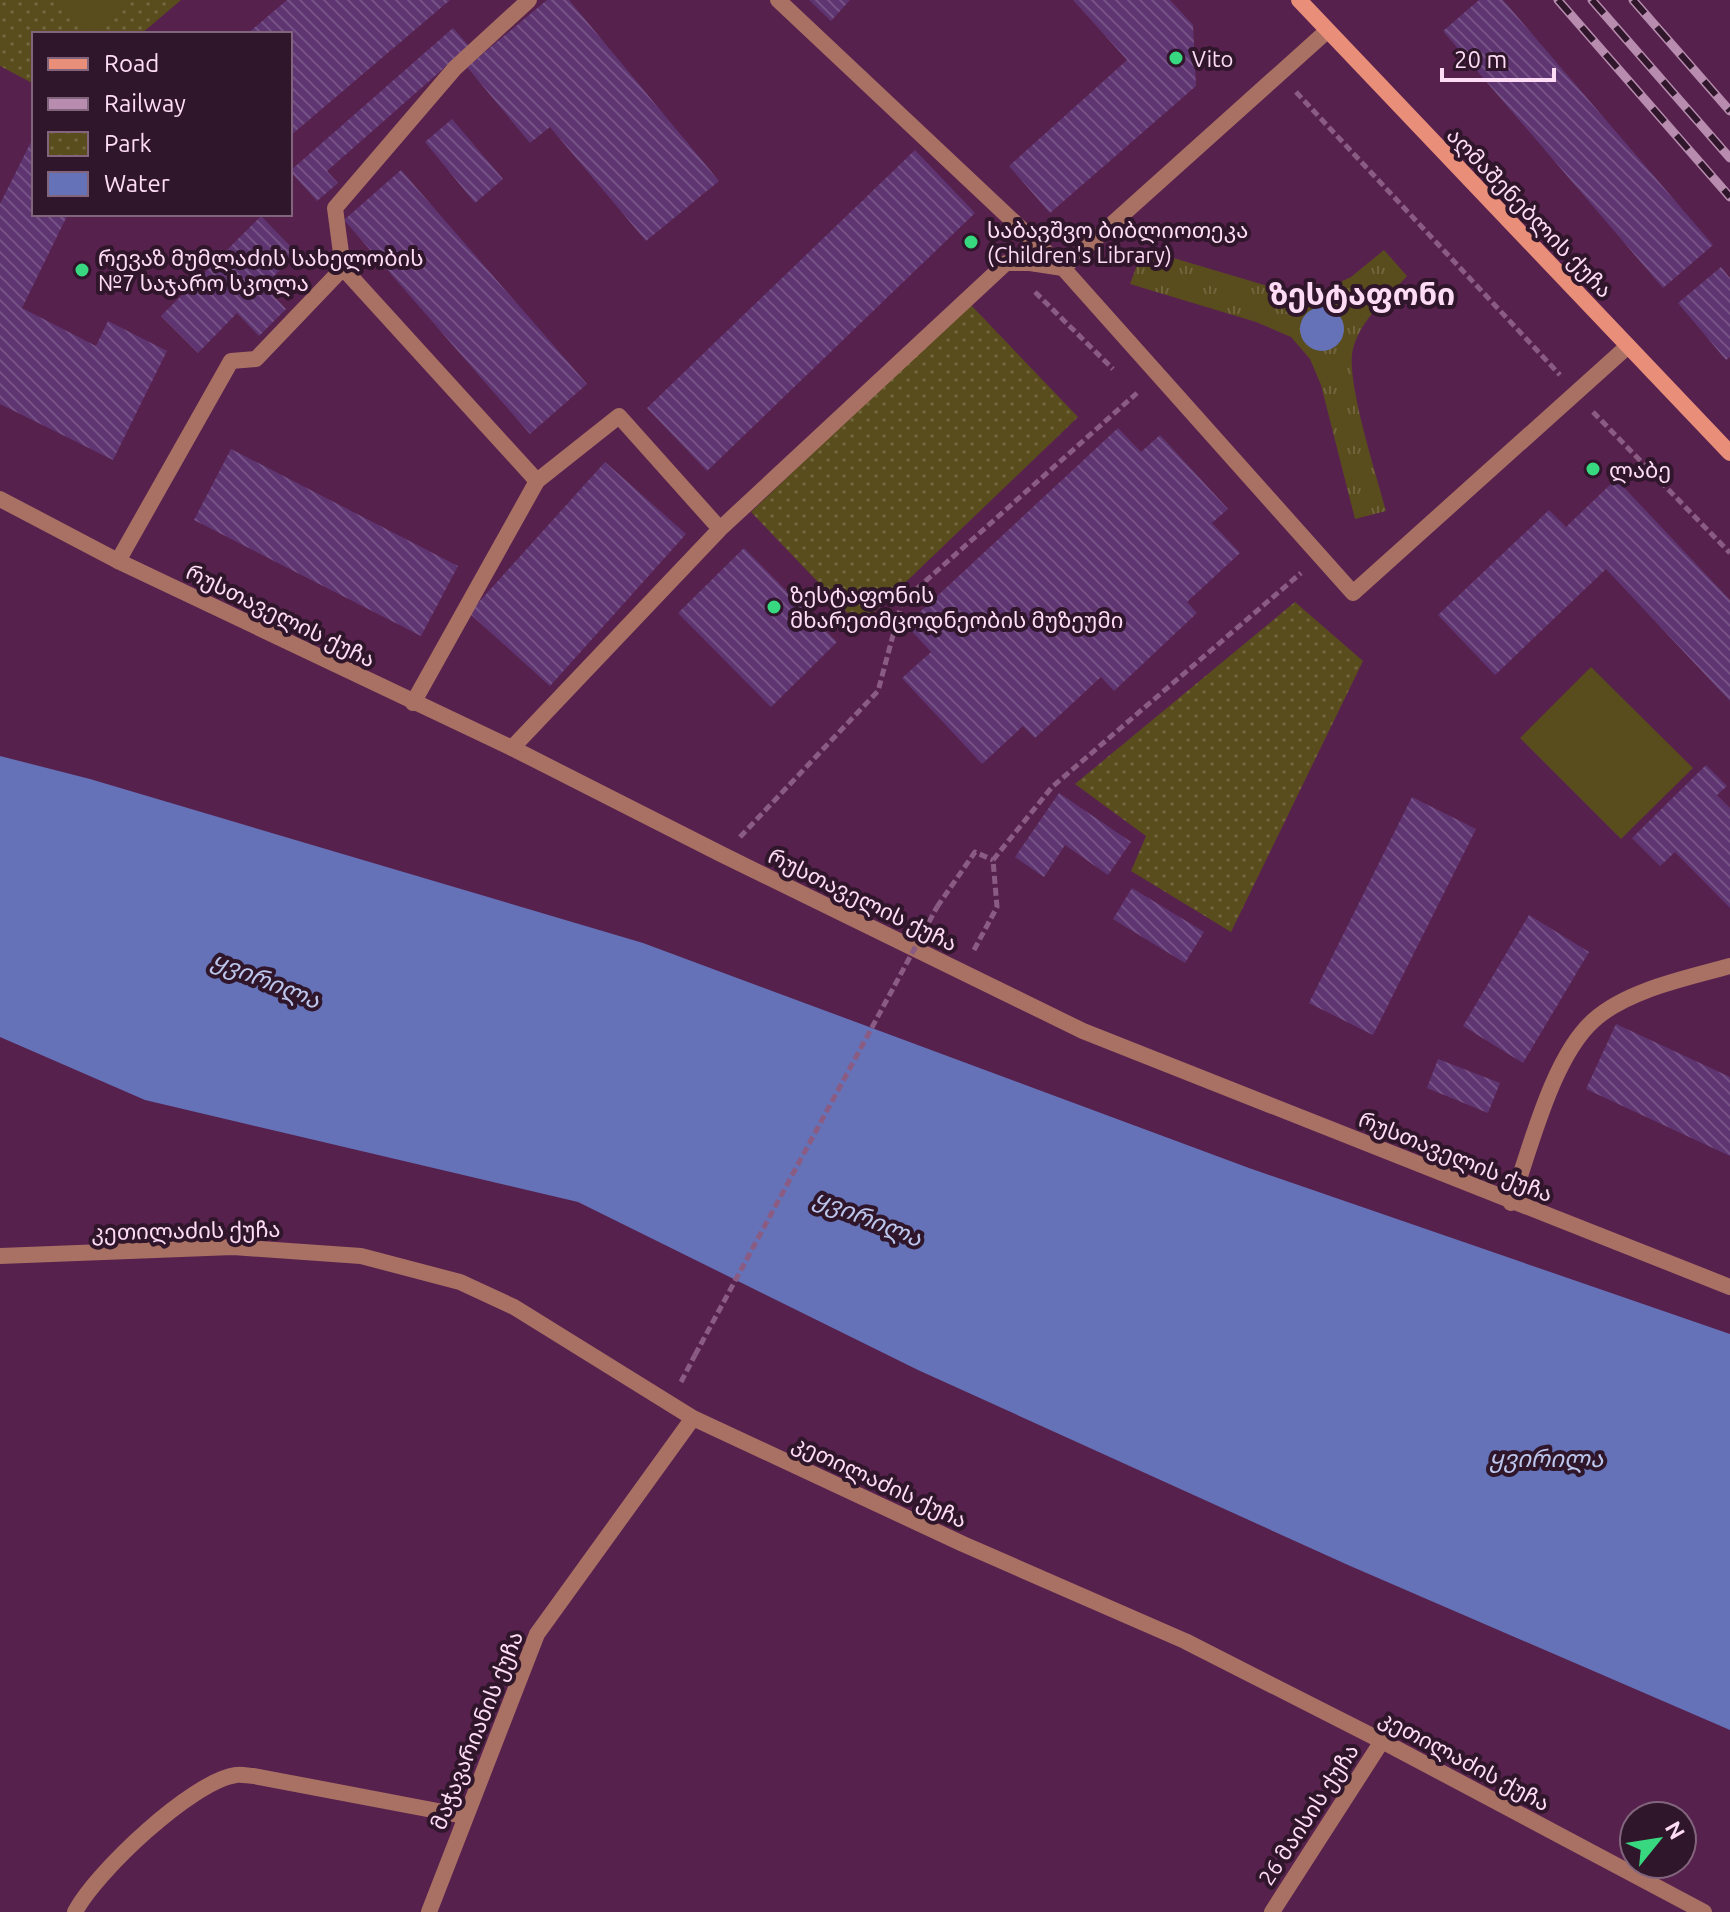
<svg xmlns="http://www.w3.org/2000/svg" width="1730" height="1912" viewBox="0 0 1730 1912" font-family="Ubuntu,'Noto Sans Georgian',sans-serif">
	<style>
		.grass { fill: url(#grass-tufts) }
		.park { fill: url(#park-dots) }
		.garden { fill: #594c1d }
		.water { fill: #6572b7 }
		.building { fill: url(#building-back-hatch) }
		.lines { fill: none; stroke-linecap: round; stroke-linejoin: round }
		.path { stroke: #8b5c83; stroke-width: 5; stroke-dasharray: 8 4; stroke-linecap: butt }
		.service { stroke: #a97163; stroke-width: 16 }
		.minor { stroke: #a97163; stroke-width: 16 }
		.tertiary { stroke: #a97163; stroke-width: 16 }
		.secondary { stroke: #e88e79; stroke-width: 16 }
		.rail-casing { stroke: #b78cae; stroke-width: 9 }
		.rail { stroke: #2f162a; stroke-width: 6; stroke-dasharray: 18; stroke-linecap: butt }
		.path-bridge { stroke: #8b5c83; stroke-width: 5; stroke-dasharray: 8 4; stroke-linecap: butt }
		.poi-dot { fill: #37d880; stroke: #2f162a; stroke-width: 3 }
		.labels { text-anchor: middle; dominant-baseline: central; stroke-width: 8; stroke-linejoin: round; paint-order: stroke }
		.poi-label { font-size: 22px; fill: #fedcf6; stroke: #2f162a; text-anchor: start }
		.street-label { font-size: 22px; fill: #fedcf6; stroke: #2f162a }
		.water-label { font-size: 24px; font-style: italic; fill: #bdc7ee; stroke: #2f162a }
		.district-label { font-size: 30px; font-weight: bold; fill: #fedcf6; stroke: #2f162a }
	</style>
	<defs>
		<pattern id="grass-tufts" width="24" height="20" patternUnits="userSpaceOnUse" patternTransform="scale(2)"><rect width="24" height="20" fill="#594c1d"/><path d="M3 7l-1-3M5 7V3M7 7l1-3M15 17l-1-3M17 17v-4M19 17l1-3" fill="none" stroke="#72653e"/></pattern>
		<pattern id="park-dots" width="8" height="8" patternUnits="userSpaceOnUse" patternTransform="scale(2)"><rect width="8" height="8" fill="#594c1d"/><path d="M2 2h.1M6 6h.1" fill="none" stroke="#72653e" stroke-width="1.8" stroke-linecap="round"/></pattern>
		<pattern id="building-back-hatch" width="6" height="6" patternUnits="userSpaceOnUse" patternTransform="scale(2)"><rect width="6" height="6" fill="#5e3571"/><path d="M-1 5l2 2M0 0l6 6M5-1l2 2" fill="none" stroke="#765286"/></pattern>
	</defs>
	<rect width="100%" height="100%" fill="#57214e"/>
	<!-- grass -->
	<path class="grass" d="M1143 249 1295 294 1323 290 1351 277 1384 250 1407 276C1388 297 1360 320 1353 349 1345 379 1377 476 1386 511L1355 519 1321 385 1310 359 1291 337 1256 322 1130 284Z"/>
	<!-- park -->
	<path class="park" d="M0 0H181L141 34H34V84L0 66Z
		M969 303 1078 417 860 626 751 512Z
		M1295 602 1363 661 1231 932 1131 871 1146 836 1075 784Z"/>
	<!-- garden -->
	<path class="garden" d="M60 0H133L94 34H89Z
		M1591 667 1693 768 1621 839 1520 738Z"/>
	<!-- water -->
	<path class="water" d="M1300 329a22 22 0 1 1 44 0a22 22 0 1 1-44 0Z
		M0 756 90 779 643 943 1249 1168 1730 1334V1730L1348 1565 918 1370 578 1202 145 1100 0 1037Z"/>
	<!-- building -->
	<path class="building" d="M287 0H450L290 136V34H247Z
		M547 0H569L719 181 646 241 550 127 530 143 467 67Z
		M809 0H850L831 21Z
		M1073 0H1170L1193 25 1196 86 1050 213 1009 166 1127 60Z
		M1479 0H1503L1713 245 1663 288 1443 31Z
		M453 28 469 46 327 171 338 183 317 201 290 171Z
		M452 119 503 179 475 203 425 142Z
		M34 136V214H68L22 308 96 346 108 321 167 351 113 460 0 404V204Z
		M915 150 975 213 707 471 647 408Z
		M401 170 587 384 530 434 344 220Z
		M261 216 297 253 264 286 286 309 259 336 237 313 198 353 161 316Z
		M1721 267 1730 278V357L1726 360 1678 303Z
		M1118 428 1141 452 1160 435 1228 509 1212 523 1240 553 1187 602 1197 613 1114 691 1101 677 1035 738 1023 726 982 764 902 678 931 652 906 625Z
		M231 449 458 566 421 636 194 520Z
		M605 462 686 534 550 686 469 613Z
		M1616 479 1730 600V701L1606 569 1495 675 1438 615 1549 510 1566 527Z
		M744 548 837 642 771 707 678 613Z
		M1706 765 1727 786 1717 795 1730 808V908L1675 852 1660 866 1632 838Z
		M1059 793 1131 842 1108 875 1065 845 1044 877 1015 857Z
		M1412 797 1476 829 1373 1035 1309 1003Z
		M1132 888 1204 932 1185 963 1113 919Z
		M1529 915 1589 952 1523 1063 1463 1026Z
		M1616 1024 1730 1077V1156L1586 1089Z
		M1438 1059 1500 1083 1488 1113 1427 1088Z"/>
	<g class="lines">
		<!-- path -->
		<path class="path" d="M1296 92 1560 375
			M1035 292 1113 369
			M1593 412 1730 553
			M740 837 878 691 902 602 1137 393
			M937 907 975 852 993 860
			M974 950 997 907 993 860 1052 787 1301 573
			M681 1382 695 1355"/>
		<!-- service -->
		<path class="service" d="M778 0 1063 268
			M1327 31 1063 268 1353 593 1628 346
			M343 268 537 481 619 416 720 529
			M118 561 231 361 256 359 343 268 335 208 455 68 529 0
			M413 703 537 481
			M512 748 720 529 1006 263H1030L1063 268"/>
		<!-- minor -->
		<path class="minor" d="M1511 1203C1530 1150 1552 1057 1594 1020 1627 990 1687 978 1730 966
			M75 1912C95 1873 192 1781 236 1775 241 1774 249 1776 254 1776L464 1816
			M1272 1912 1382 1741"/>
		<!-- tertiary -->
		<path class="tertiary" d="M0 499 118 561 512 748 723 855 1083 1031 1730 1287
			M0 1256 233 1247 361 1256 460 1282 514 1307 693 1418 963 1544 1185 1641 1382 1741 1704 1912
			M429 1912 537 1634 693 1418"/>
		<!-- secondary -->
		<path class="secondary" d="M1299 0 1730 453"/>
		<!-- rail casing -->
		<g class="rail-casing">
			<path id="rail" d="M1558 0 1730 197
				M1592 0 1730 158
				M1633 0 1730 111"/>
		</g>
		<!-- rail -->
		<use href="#rail" class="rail"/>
		<!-- path-bridge -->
		<path class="path-bridge" d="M695 1355 937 907"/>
	</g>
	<!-- markers -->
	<g class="poi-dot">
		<circle cx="1176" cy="58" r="8"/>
		<circle cx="971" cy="242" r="8"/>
		<circle cx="82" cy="270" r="8"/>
		<circle cx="1593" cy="469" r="8"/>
		<circle cx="774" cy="607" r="8"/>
	</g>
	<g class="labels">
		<!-- poi labels -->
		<g class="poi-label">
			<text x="1192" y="58">Vito</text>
			<text x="987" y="229">საბავშვო ბიბლიოთეკა<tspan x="987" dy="25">(Children's Library)</tspan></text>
			<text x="98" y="257">რევაზ მუმლაძის სახელობის<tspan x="98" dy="25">№7 საჯარო სკოლა</tspan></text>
			<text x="1609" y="469">ლაბე</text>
			<text x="790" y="594">ზესტაფონის<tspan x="790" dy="25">მხარეთმცოდნეობის მუზეუმი</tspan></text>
		</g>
		<!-- street labels -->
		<g class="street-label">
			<text transform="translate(1530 212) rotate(46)">აღმაშენებლის ქუჩა</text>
			<text transform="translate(281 615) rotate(26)">რუსთაველის ქუჩა</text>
			<text transform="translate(863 899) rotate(26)">რუსთაველის ქუჩა</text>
			<text transform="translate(1456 1156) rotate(22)">რუსთაველის ქუჩა</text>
			<text transform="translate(186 1230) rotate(-1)">კეთილაძის ქუჩა</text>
			<text transform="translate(880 1481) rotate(25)">კეთილაძის ქუჩა</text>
			<text transform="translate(476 1730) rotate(-68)">მაჭავარიანის ქუჩა</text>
			<text transform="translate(1465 1760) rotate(28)">კეთილაძის ქუჩა</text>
			<text transform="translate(1308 1814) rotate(-57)">26 მაისის ქუჩა</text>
		</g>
		<!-- water labels -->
		<g class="water-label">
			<text transform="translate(266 980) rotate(22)">ყვირილა</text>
			<text transform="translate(868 1218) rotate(22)">ყვირილა</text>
			<text x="1546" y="1458">ყვირილა</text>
		</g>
		<!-- district labels -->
		<g class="district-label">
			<text x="1362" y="294">ზესტაფონი</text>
		</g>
	</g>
	<!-- legend -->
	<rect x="32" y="32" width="260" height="184" fill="#2f162a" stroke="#82657c" stroke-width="2"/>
	<rect x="48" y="58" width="40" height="12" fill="#e88e79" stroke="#82657c" stroke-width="2"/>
	<text x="104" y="72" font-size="24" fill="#fedcf6">Road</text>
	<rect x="48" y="98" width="40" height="12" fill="#b78cae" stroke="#82657c" stroke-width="2"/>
	<text x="104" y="112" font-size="24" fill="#fedcf6">Railway</text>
	<rect x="48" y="132" width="40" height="24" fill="url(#park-dots)" stroke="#82657c" stroke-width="2"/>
	<text x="104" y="152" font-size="24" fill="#fedcf6">Park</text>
	<rect x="48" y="172" width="40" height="24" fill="#6572b7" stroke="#82657c" stroke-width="2"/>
	<text x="104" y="192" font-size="24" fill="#fedcf6">Water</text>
	<!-- north arrow -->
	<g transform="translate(1658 1840) rotate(60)"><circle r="38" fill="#2f162a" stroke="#82657c" stroke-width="2"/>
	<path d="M0-6L14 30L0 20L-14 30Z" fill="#37d880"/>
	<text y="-12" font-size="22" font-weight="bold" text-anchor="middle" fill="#fedcf6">N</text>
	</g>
	<!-- scale -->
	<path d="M1442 68v12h112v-12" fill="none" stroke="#fedcf6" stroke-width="4"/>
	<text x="1454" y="68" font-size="24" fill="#fedcf6" stroke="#2f162a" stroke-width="6" paint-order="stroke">20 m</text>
</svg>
